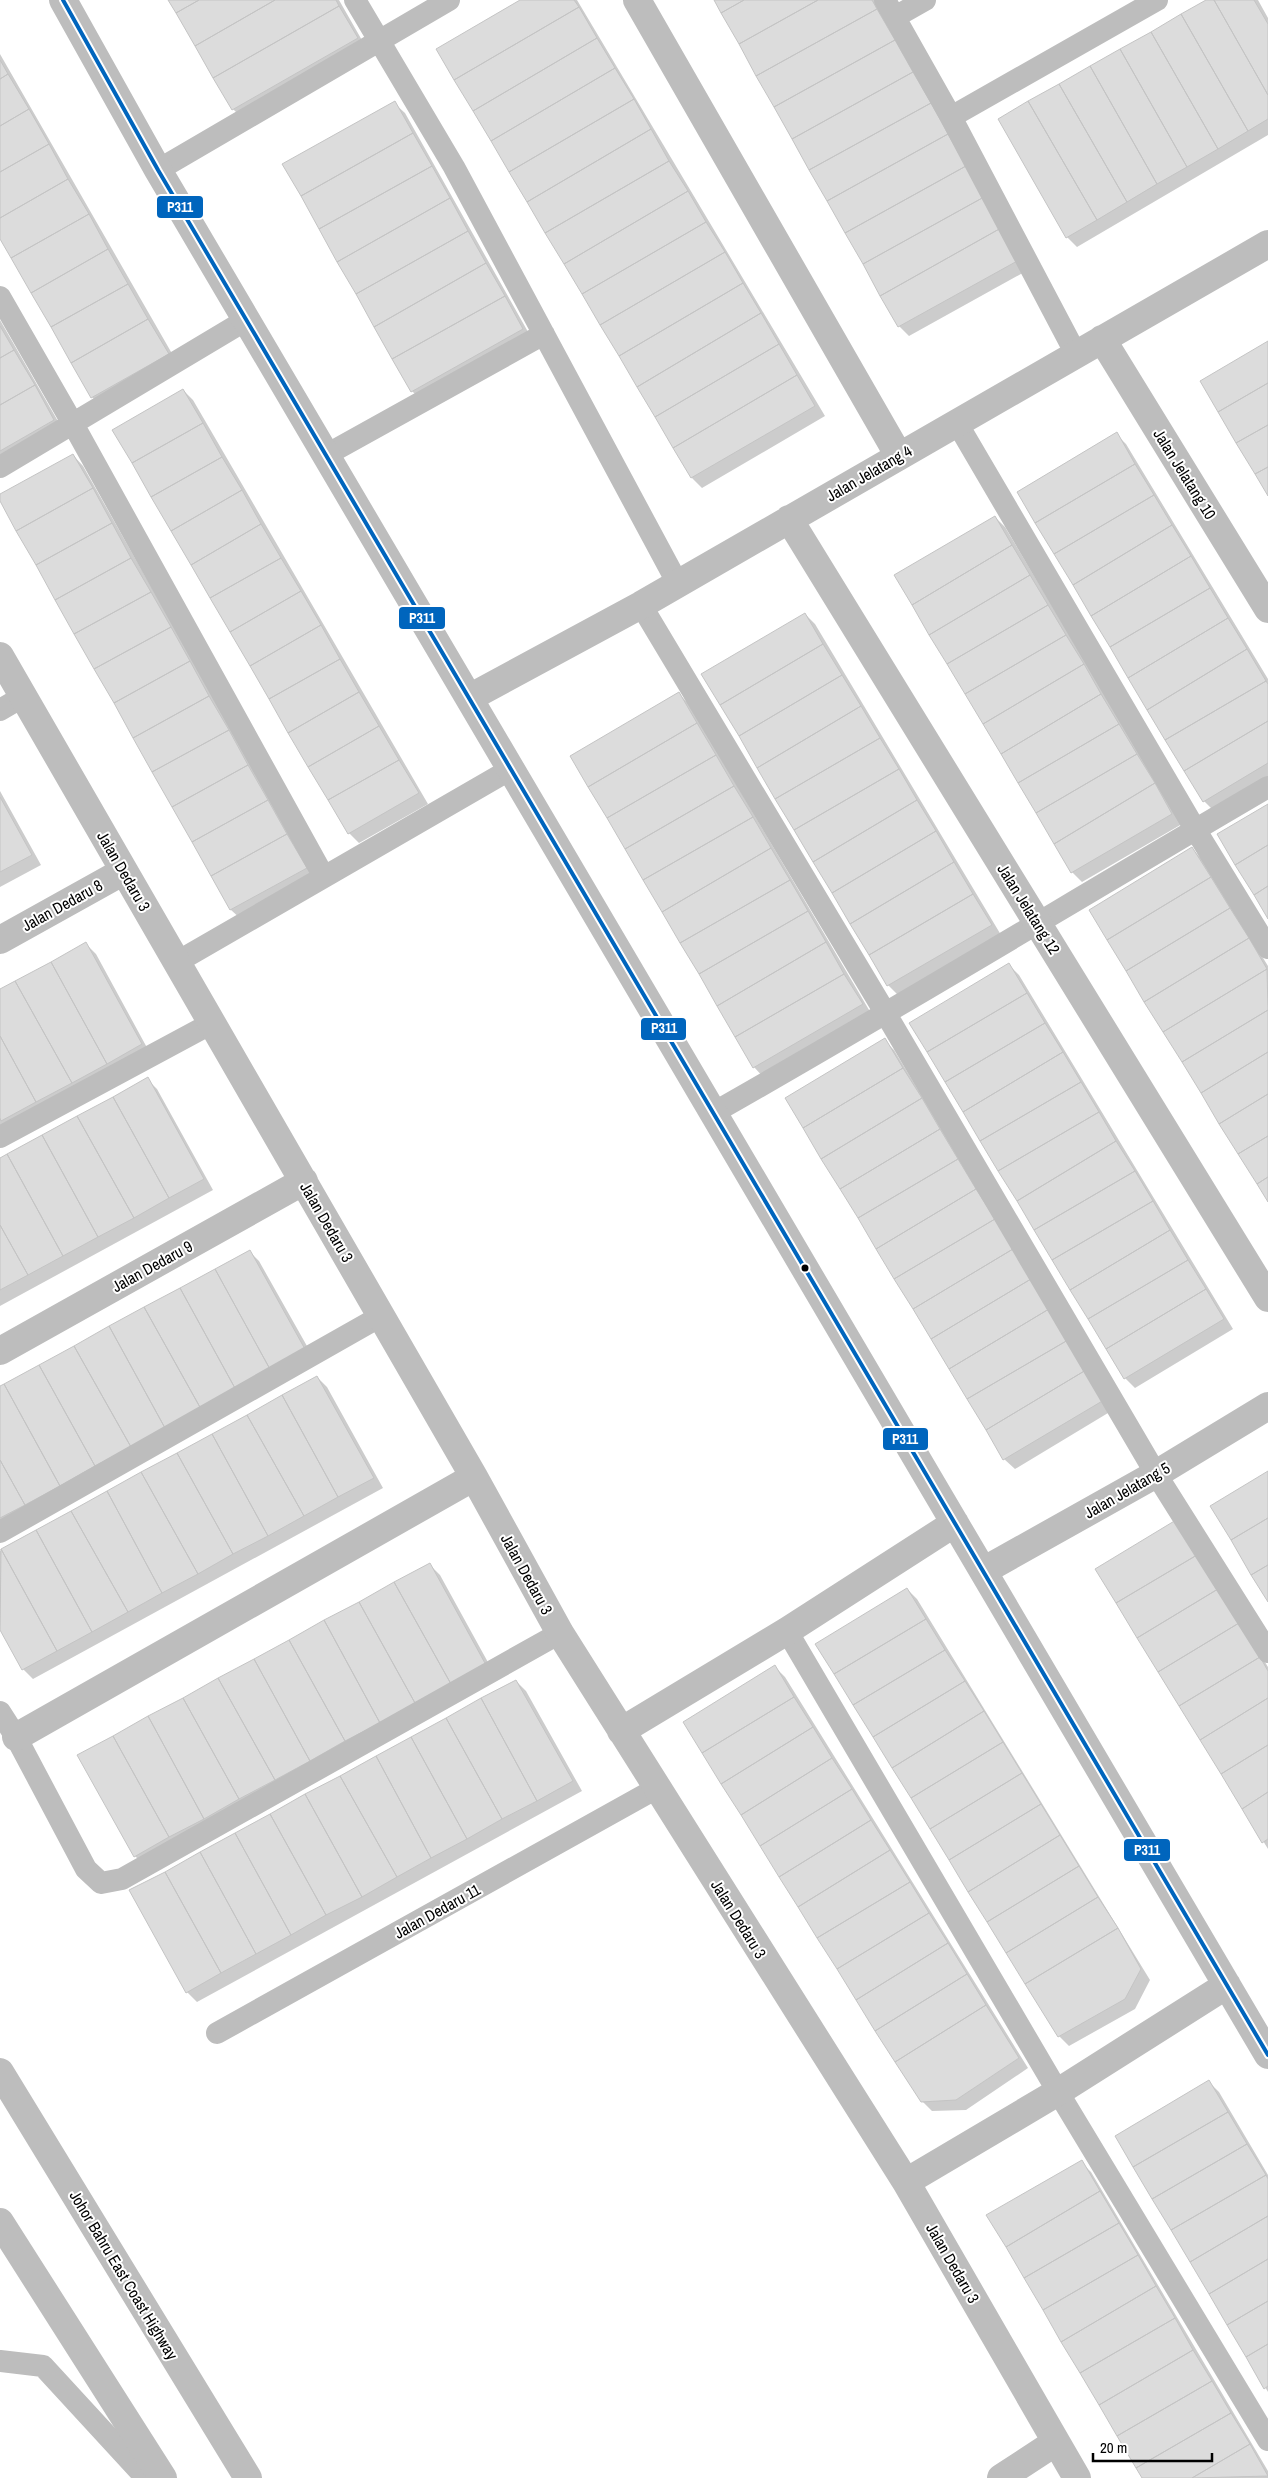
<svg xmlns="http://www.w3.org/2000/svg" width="1268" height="2478" viewBox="0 0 1268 2478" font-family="'Archivo Narrow',sans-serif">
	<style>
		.shadow { fill: #0003 }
		.building { fill: #dcdcdc; stroke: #c4c4c4 }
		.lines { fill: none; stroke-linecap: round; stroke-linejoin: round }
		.service { stroke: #bdbdbd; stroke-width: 22 }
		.minor { stroke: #bdbdbd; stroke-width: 28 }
		.trunk { stroke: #bdbdbd; stroke-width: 28 }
		.bus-1-casing { stroke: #fff; stroke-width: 8 }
		.bus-1 { stroke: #0065bd; stroke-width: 4 }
		.bus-dot { fill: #000; stroke: #fff; stroke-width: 2 }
		.labels { text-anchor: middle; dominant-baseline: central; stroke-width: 4; stroke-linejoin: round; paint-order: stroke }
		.street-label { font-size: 16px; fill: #000; stroke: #fff }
		.line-badge { stroke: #fff; stroke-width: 2 }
		.badge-label { font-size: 14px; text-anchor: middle; font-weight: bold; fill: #fff }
	</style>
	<rect width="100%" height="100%" fill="#fff"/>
	<!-- shadow -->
	<path class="shadow" d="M170 0H339L367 49 243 119 233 109Z
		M522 0H577L825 416 702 488 692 478 438 49Z
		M715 0H876L1028 270 909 336 899 326Z
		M1209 0H1258L1268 18V135L1077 247 1067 237 1000 119Z
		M0 54 178 364 102 407 92 397 0 236Z
		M394 103 405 113 532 339 422 401 412 391Z
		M0 320 63 430 0 466Z
		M183 390 193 400 428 804 359 843 349 833Z
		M1116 434 1126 444 1268 679V779L1214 811 1204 801Z
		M73 455 83 466 316 879 242 920 231 910 0 498V496Z
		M995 517 1005 527 1182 824 1082 882 1072 872 896 575Z
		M805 614 815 624 1001 935 898 995 888 985 703 674Z
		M679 694 689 704 872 1015 764 1078 754 1067 572 756Z
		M0 791 41 865 0 887Z
		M1192 849 1202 859 1268 966V1200Z
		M86 944 96 954 151 1055 0 1137V991Z
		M1009 965 1019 975 1233 1329 1135 1388 1125 1378Z
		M884 1040 894 1050 1113 1410 1015 1469 1004 1459Z
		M147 1079 157 1089 213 1190 0 1306V1159Z
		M249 1251 259 1261 316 1362 0 1534V1388Z
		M317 1377 327 1387 383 1488 33 1679 23 1669 0 1627V1551Z
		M1186 1532 1268 1667V1849L1097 1569Z
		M429 1564 440 1575 495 1675 145 1866 135 1856Z
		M907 1589 917 1599 1150 1980 1135 2009 1069 2046 1059 2036Z
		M775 1667 785 1677 1028 2068 966 2110 932 2111 922 2101Z
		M516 1681 526 1691 582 1791 197 2002 187 1992Z
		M1209 2082 1219 2092 1268 2175V2392L1116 2136Z
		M1081 2162 1091 2172 1268 2471V2478H1143Z"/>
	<!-- building -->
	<path class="building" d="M168 0H199L176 13Z
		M199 0H275L195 46 176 13Z
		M275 0H336L339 6 213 78 195 46Z
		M520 0H574L579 7 454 80 436 49Z
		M714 0H744L721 13Z
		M744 0H818L739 44 721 13Z
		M818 0H872L877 9 756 76 739 44Z
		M1206 0H1214L1268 95V119L1248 131 1181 14Z
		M1214 0H1254L1268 24V95Z
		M339 6 358 38 232 110 213 78Z
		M579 7 597 38 473 111 454 80Z
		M877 9 895 40 774 107 756 76Z
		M1181 14 1248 131 1218 149 1151 32Z
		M1151 32 1218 149 1187 167 1120 49Z
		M597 38 615 68 491 141 473 111Z
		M895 40 913 72 792 139 774 107Z
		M1120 49 1187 167 1157 184 1090 66Z
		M0 60 8 74 0 79Z
		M1090 66 1157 184 1127 202 1059 84Z
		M615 68 634 99 509 172 491 141Z
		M913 72 931 103 809 170 792 139Z
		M8 74 29 109 0 126V79Z
		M1059 84 1127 202 1097 220 1028 101Z
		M634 99 651 129 527 202 509 172Z
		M395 101 413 133 301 196 282 164Z
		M1028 101 1097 220 1066 238 998 119Z
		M931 103 948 134 827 201 809 170Z
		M29 109 49 144 0 172V126Z
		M651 129 669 161 545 233 527 202Z
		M413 133 432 166 319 229 301 196Z
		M948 134 966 166 845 233 827 201Z
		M49 144 68 179 0 218V172Z
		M669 161 688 191 564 264 545 233Z
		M432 166 450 198 337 262 319 229Z
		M966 166 984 197 863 264 845 233Z
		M68 179 89 214 11 258 0 239V218Z
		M688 191 706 222 582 294 564 264Z
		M984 197 1001 228 880 296 863 264Z
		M450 198 468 231 356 294 337 262Z
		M89 214 108 249 31 293 11 258Z
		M706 222 725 252 600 325 582 294Z
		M1001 228 1019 260 898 327 880 296Z
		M468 231 486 263 374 327 356 294Z
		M108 249 128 284 51 327 31 293Z
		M725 252 743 283 619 356 600 325Z
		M486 263 505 296 392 359 374 327Z
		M743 283 761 313 637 387 619 356Z
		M128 284 148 319 71 363 51 327Z
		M505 296 523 329 411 392 392 359Z
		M761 313 779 344 655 417 637 387Z
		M148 319 169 354 91 398 71 363Z
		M0 326 14 350 0 358Z
		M1268 341V383L1218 412 1200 381Z
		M779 344 797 375 673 448 655 417Z
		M14 350 35 385 0 405V358Z
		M797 375 815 406 691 478 673 448Z
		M1268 383V425L1236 443 1218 412Z
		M35 385 54 420 0 451V405Z
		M183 389 203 423 132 463 112 430Z
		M203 423 222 457 151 497 132 463Z
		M1268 425V467L1255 474 1236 443Z
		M1117 432 1135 464 1035 523 1017 492Z
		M73 454 93 488 16 531 0 501V494Z
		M222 457 242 490 171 531 151 497Z
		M1135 464 1154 495 1054 554 1035 523Z
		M1268 467V496L1255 474Z
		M93 488 112 523 36 565 16 531Z
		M242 490 261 524 191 565 171 531Z
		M1154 495 1172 525 1073 585 1054 554Z
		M995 516 1012 545 912 605 894 575Z
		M112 523 131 558 55 600 36 565Z
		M261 524 281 558 210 598 191 565Z
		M1172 525 1191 556 1091 616 1073 585Z
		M1012 545 1030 575 929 635 912 605Z
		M1191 556 1210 588 1110 647 1091 616Z
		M131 558 151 592 74 634 55 600Z
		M281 558 301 591 230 632 210 598Z
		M1030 575 1048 605 947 664 929 635Z
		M1210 588 1228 618 1128 678 1110 647Z
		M301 591 321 625 250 666 230 632Z
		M151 592 171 627 94 669 74 634Z
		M1048 605 1066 635 965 694 947 664Z
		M805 613 823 644 720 705 701 674Z
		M1228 618 1247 649 1147 710 1128 678Z
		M321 625 340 659 269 699 250 666Z
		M171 627 190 661 114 703 94 669Z
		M1066 635 1084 664 983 724 965 694Z
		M823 644 842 675 739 736 720 705Z
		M1247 649 1266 681 1165 740 1147 710Z
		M340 659 359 692 288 733 269 699Z
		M190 661 209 696 133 738 114 703Z
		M1084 664 1101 694 1001 754 983 724Z
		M842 675 861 706 757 768 739 736Z
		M1266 681 1268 684V721L1184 771 1165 740Z
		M359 692 379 726 308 767 288 733Z
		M679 692 697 723 588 787 570 756Z
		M1101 694 1119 724 1018 783 1001 754Z
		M209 696 229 730 152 772 133 738Z
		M861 706 880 738 775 799 757 768Z
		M1268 721V763L1203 802 1184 771Z
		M697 723 716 755 607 818 588 787Z
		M1119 724 1137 754 1036 813 1018 783Z
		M379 726 399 760 328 800 308 767Z
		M229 730 248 765 172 807 152 772Z
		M880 738 899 769 794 830 775 799Z
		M1137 754 1155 783 1054 844 1036 813Z
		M716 755 734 786 625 849 607 818Z
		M399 760 419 793 348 834 328 800Z
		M248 765 268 800 192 842 172 807Z
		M899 769 917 800 813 862 794 830Z
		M1155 783 1172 814 1071 873 1054 844Z
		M734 786 753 817 643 880 625 849Z
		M0 797 32 855 0 872Z
		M268 800 287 834 211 876 192 842Z
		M917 800 936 831 832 893 813 862Z
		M1268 804V845L1235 865 1217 834Z
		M753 817 771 848 662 912 643 880Z
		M936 831 954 862 850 924 832 893Z
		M287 834 307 868 230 910 211 876Z
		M1268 845V886L1254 895 1235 865Z
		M1192 847 1211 877 1107 940 1089 910Z
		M771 848 790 880 680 943 662 912Z
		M954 862 973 894 869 955 850 924Z
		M1211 877 1230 908 1126 971 1107 940Z
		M790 880 808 911 699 974 680 943Z
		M1268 886V919L1254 895Z
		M973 894 992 925 887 986 869 955Z
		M1230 908 1249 938 1144 1002 1126 971Z
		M808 911 826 942 717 1006 699 974Z
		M1249 938 1267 969 1163 1032 1144 1002Z
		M86 942 142 1044 107 1064 51 962Z
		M826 942 844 974 735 1037 717 1006Z
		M51 962 107 1064 72 1083 15 981Z
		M1009 963 1027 993 927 1052 909 1023Z
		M1267 969 1268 1010 1182 1062 1163 1032Z
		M844 974 863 1004 753 1068 735 1037Z
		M15 981 72 1083 36 1102 0 1036V989Z
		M1027 993 1045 1023 945 1082 927 1052Z
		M1268 1010V1052L1201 1093 1182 1062Z
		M1045 1023 1063 1052 963 1112 945 1082Z
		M0 1036 36 1102 1 1121 0 1118Z
		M885 1038 903 1068 803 1128 785 1098Z
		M1063 1052 1081 1082 980 1141 963 1112Z
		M1268 1052V1094L1219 1124 1201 1093Z
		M903 1068 922 1098 821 1159 803 1128Z
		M148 1077 204 1179 169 1198 113 1097Z
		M1081 1082 1099 1112 998 1171 980 1141Z
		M1268 1094V1136L1238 1154 1219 1124Z
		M113 1097 169 1198 134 1218 77 1116Z
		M922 1098 940 1129 840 1189 821 1159Z
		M1099 1112 1116 1141 1017 1201 998 1171Z
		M77 1116 134 1218 98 1237 42 1135Z
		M940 1129 958 1159 858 1218 840 1189Z
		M42 1135 98 1237 63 1256 7 1154Z
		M1268 1136V1177L1257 1184 1238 1154Z
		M1116 1141 1135 1171 1034 1230 1017 1201Z
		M7 1154 63 1256 28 1275 0 1225V1158Z
		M958 1159 976 1189 876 1249 858 1218Z
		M1135 1171 1153 1201 1052 1260 1034 1230Z
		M1268 1177V1202L1257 1184Z
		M976 1189 995 1219 894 1279 876 1249Z
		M1153 1201 1170 1230 1070 1290 1052 1260Z
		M995 1219 1013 1249 913 1309 894 1279Z
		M0 1225 28 1275 0 1290Z
		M1170 1230 1188 1260 1088 1319 1070 1290Z
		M1013 1249 1031 1279 931 1339 913 1309Z
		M250 1250 306 1351 271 1371 215 1269Z
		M1188 1260 1206 1289 1106 1349 1088 1319Z
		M215 1269 271 1371 236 1390 180 1288Z
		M1031 1279 1049 1309 949 1369 931 1339Z
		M180 1288 236 1390 201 1409 144 1307Z
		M1206 1289 1224 1319 1124 1379 1106 1349Z
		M144 1307 201 1409 165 1428 109 1326Z
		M1049 1309 1068 1340 967 1399 949 1369Z
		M109 1326 165 1428 131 1447 74 1346Z
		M1068 1340 1086 1370 986 1430 967 1399Z
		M74 1346 131 1447 95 1466 39 1365Z
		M39 1365 95 1466 60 1486 4 1384Z
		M1086 1370 1104 1400 1003 1460 986 1430Z
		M317 1376 374 1478 338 1497 282 1395Z
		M4 1384 60 1486 25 1505 0 1460V1386Z
		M282 1395 338 1497 304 1516 247 1415Z
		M247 1415 304 1516 268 1536 212 1434Z
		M212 1434 268 1536 233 1554 177 1453Z
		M177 1453 233 1554 198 1574 141 1472Z
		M0 1460 25 1505 0 1518Z
		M1268 1471V1518L1231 1540 1210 1506Z
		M141 1472 198 1574 162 1593 107 1491Z
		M107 1491 162 1593 128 1612 71 1511Z
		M71 1511 128 1612 92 1632 36 1530Z
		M1268 1518V1565L1251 1575 1231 1540Z
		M1176 1520 1197 1555 1116 1603 1095 1569Z
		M36 1530 92 1632 57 1651 1 1549Z
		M1 1549 57 1651 22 1670 0 1630Z
		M1197 1555 1218 1589 1137 1638 1116 1603Z
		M430 1563 486 1665 451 1684 394 1582Z
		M1268 1565V1602L1251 1575Z
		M394 1582 451 1684 415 1703 359 1602Z
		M907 1588 926 1619 834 1674 815 1644Z
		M1218 1589 1239 1623 1158 1672 1137 1638Z
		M359 1602 415 1703 380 1723 324 1620Z
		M926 1619 945 1650 853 1705 834 1674Z
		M324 1620 380 1723 345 1741 289 1640Z
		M1239 1623 1260 1657 1179 1706 1158 1672Z
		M289 1640 345 1741 310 1761 254 1659Z
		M945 1650 965 1681 873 1737 853 1705Z
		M1260 1657 1268 1671V1698L1200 1740 1179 1706Z
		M254 1659 310 1761 275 1780 218 1678Z
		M775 1665 794 1697 702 1753 683 1722Z
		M218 1678 275 1780 239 1799 183 1698Z
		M516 1680 573 1781 537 1801 481 1698Z
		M965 1681 984 1711 892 1768 873 1737Z
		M794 1697 813 1727 721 1784 702 1753Z
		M183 1698 239 1799 204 1819 148 1716Z
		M481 1698 537 1801 502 1819 446 1718Z
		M1268 1698V1745L1221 1774 1200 1740Z
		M984 1711 1003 1742 911 1798 892 1768Z
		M148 1716 204 1819 169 1837 113 1736Z
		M446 1718 502 1819 467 1839 411 1737Z
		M813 1727 832 1758 741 1815 721 1784Z
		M113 1736 169 1837 134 1857 77 1755Z
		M411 1737 467 1839 431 1858 376 1756Z
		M1003 1742 1022 1773 930 1829 911 1798Z
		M1268 1745V1792L1242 1809 1221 1774Z
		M376 1756 431 1858 397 1877 340 1776Z
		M832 1758 852 1789 760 1846 741 1815Z
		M1022 1773 1041 1804 949 1860 930 1829Z
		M340 1776 397 1877 362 1897 305 1794Z
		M852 1789 871 1820 779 1877 760 1846Z
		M1268 1792V1839L1262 1843 1242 1809Z
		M305 1794 362 1897 326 1915 270 1814Z
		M1041 1804 1060 1835 968 1892 949 1860Z
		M270 1814 326 1915 291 1935 235 1833Z
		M871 1820 890 1850 798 1907 779 1877Z
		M235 1833 291 1935 256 1954 200 1852Z
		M1060 1835 1079 1866 987 1922 968 1892Z
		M890 1850 910 1882 817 1938 798 1907Z
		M200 1852 256 1954 221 1973 165 1872Z
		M1079 1866 1098 1897 1006 1953 987 1922Z
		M165 1872 221 1973 186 1993 129 1890Z
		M910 1882 929 1913 837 1969 817 1938Z
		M1098 1897 1118 1928 1025 1984 1006 1953Z
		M929 1913 948 1943 856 2000 837 1969Z
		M1118 1928 1141 1969 1125 1999 1058 2037 1025 1984Z
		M948 1943 967 1974 875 2031 856 2000Z
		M967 1974 986 2005 895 2062 875 2031Z
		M986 2005 1019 2058 956 2100 921 2102 895 2062Z
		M1209 2080 1228 2112 1133 2167 1115 2136Z
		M1228 2112 1247 2144 1152 2199 1133 2167Z
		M1247 2144 1266 2175 1171 2230 1152 2199Z
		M1082 2160 1100 2191 1006 2247 986 2215Z
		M1266 2175 1268 2179V2216L1190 2262 1171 2230Z
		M1100 2191 1119 2223 1024 2278 1006 2247Z
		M1268 2216V2259L1209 2294 1190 2262Z
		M1119 2223 1138 2255 1043 2310 1024 2278Z
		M1138 2255 1156 2286 1061 2342 1043 2310Z
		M1268 2259V2301L1227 2325 1209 2294Z
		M1156 2286 1175 2318 1080 2373 1061 2342Z
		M1268 2301V2344L1246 2357 1227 2325Z
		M1175 2318 1193 2350 1099 2405 1080 2373Z
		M1268 2344V2386L1264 2389 1246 2357Z
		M1193 2350 1212 2381 1117 2436 1099 2405Z
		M1212 2381 1231 2413 1136 2468 1117 2436Z
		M1231 2413 1250 2444 1192 2478H1142L1136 2468Z
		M1250 2444 1268 2476 1192 2478Z"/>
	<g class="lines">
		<!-- service -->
		<path class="service" d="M355 0 454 167 678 584
			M885 0 951 117 1076 354
			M895 17 925 0
			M951 117 1157 0
			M158 170 449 0
			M0 297 73 424 324 877
			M957 423 1195 829 1268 948
			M326 455 544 334
			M0 467 246 320
			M641 605 886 1014 1156 1474 1268 1652
			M0 710 24 696
			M177 962 511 769
			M713 1113C900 1007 1083 895 1268 787
			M0 1137 212 1023
			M0 1532 381 1316
			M787 1631 1058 2092 1268 2440
			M0 1712 16 1737 86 1869 101 1883 122 1879 560 1633
			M217 2033 657 1788
			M0 2361 43 2366 146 2478"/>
		<!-- minor -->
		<path class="minor" d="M63 0 158 170 1268 2055
			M637 0 899 456
			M1102 339 1268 609
			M789 519 1268 1298
			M0 656 474 1477 560 1633 906 2182 1077 2478
			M469 698 641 605 1268 244
			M0 940 124 871
			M0 1351 304 1181
			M983 1571 1156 1474 1268 1406
			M621 1731 787 1631 955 1523
			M16 1737 474 1477
			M906 2182 1058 2092 1227 1985
			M1001 2478 1056 2442"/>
		<!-- trunk -->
		<path class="trunk" d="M0 2072 248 2478
			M0 2222 163 2478"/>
		<!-- bus-1 casing -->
		<g class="bus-1-casing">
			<path id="bus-1" d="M63 0 158 170 1268 2055"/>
		</g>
		<!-- bus-1 -->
		<use href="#bus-1" class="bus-1"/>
	</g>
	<!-- markers -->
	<circle class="bus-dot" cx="805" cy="1268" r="4.5"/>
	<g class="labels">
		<!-- street labels -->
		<g class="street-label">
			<text transform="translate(869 473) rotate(-30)">Jalan Jelatang 4</text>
			<text transform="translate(1185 474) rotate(58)">Jalan Jelatang 10</text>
			<text transform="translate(124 871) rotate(60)">Jalan Dedaru 3</text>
			<text transform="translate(62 905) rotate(-29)">Jalan Dedaru 8</text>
			<text transform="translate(1029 909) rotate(58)">Jalan Jelatang 12</text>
			<text transform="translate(327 1222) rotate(60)">Jalan Dedaru 3</text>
			<text transform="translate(152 1266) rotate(-29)">Jalan Dedaru 9</text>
			<text transform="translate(1127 1490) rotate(-30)">Jalan Jelatang 5</text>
			<text transform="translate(527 1574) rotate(61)">Jalan Dedaru 3</text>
			<text transform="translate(437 1911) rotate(-29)">Jalan Dedaru 11</text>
			<text transform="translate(739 1919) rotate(58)">Jalan Dedaru 3</text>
			<text transform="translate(953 2263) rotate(60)">Jalan Dedaru 3</text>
			<text transform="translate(124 2275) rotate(59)">Johor Bahru East Coast Highway</text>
		</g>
	</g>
	<g class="line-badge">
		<rect x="156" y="195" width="48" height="24" rx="5" fill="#0065bd"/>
		<rect x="398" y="606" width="48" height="24" rx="5" fill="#0065bd"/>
		<rect x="640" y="1017" width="47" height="24" rx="5" fill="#0065bd"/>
		<rect x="882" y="1427" width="47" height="24" rx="5" fill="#0065bd"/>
		<rect x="1123" y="1838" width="48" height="24" rx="5" fill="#0065bd"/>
	</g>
	<g class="badge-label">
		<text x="180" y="212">P311</text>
		<text x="422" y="623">P311</text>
		<text x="664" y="1033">P311</text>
		<text x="905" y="1444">P311</text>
		<text x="1147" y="1855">P311</text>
	</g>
	<!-- scale -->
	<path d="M1093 2453v8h119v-8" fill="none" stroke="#000000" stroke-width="2.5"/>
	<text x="1100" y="2453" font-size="15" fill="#000000" stroke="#ffffff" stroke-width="4" paint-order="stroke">20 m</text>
</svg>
